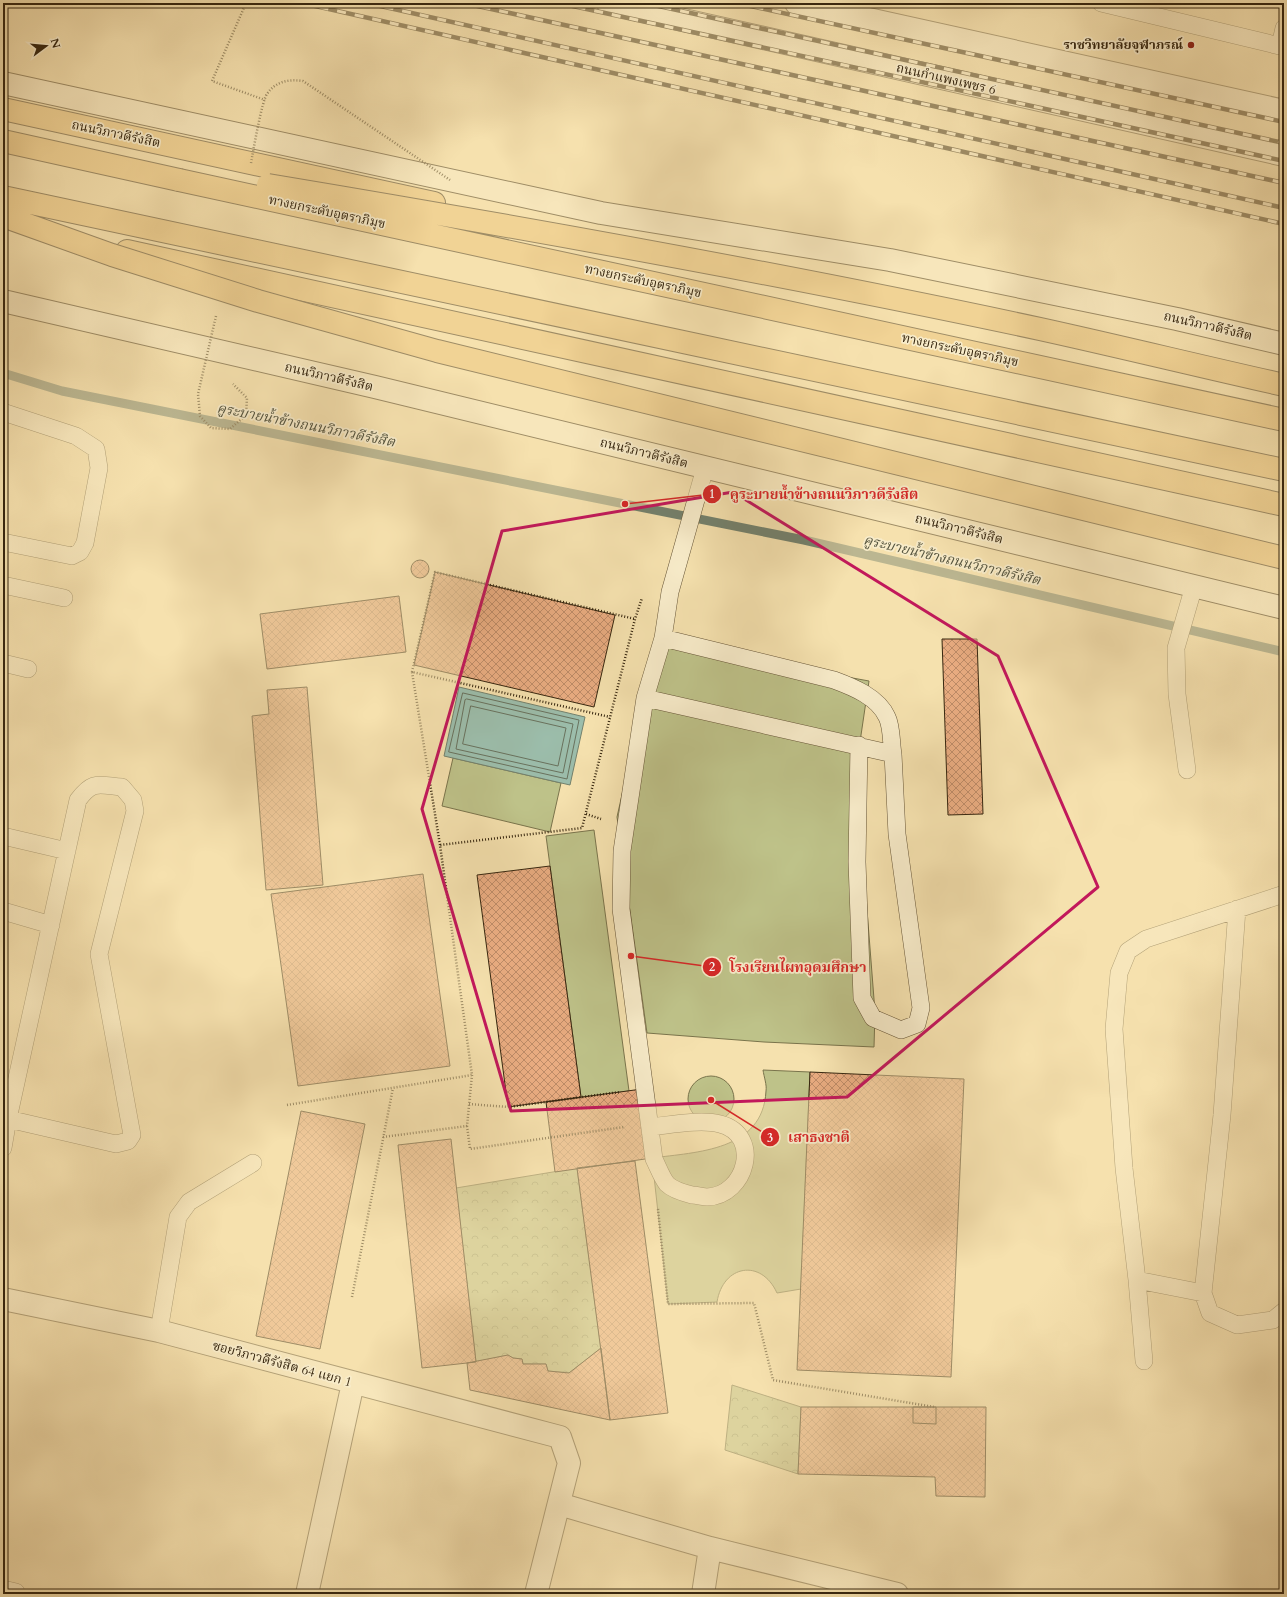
<svg xmlns="http://www.w3.org/2000/svg" width="1287" height="1597" viewBox="0 0 1287 1597" font-family="Cardo,'Noto Serif Thai',serif">
	<style>
		.green { fill: #bec289; stroke: #7a744c }
		.park { fill: url(#park-crowns); stroke: #7a744c }
		.water { fill: #9cbeac; stroke: #73816d }
		.lines { fill: none; stroke-linecap: round; stroke-linejoin: round }
		.shore { stroke: #69725e; stroke-width: 1 }
		.stream { stroke: #73816d; stroke-width: 9 }
		.building { fill: url(#building-cross-hatch); stroke: #36260f }
		.service-casing { stroke: #665537; stroke-width: 18 }
		.minor-casing { stroke: #665537; stroke-width: 24 }
		.tertiary-casing { stroke: #665537; stroke-width: 24 }
		.secondary-casing { stroke: #36260f; stroke-width: 24 }
		.trunk-casing { stroke: #36260f; stroke-width: 24 }
		.motorway-casing { stroke: #36260f; stroke-width: 24 }
		.path { stroke: #36260f; stroke-width: 2.5; stroke-dasharray: 1 2; stroke-linecap: butt }
		.service { stroke: #f8ecca; stroke-width: 17 }
		.minor { stroke: #f8ecca; stroke-width: 22 }
		.tertiary { stroke: #f8ecca; stroke-width: 22 }
		.secondary { stroke: #f8ecca; stroke-width: 22 }
		.trunk { stroke: #eac077; stroke-width: 22 }
		.motorway { stroke: #eac077; stroke-width: 22 }
		.rail-casing { stroke: #36260f; stroke-width: 4.5 }
		.rail { stroke: #f8ecca; stroke-width: 3; stroke-dasharray: 9; stroke-linecap: butt }
		.motorway-bridge-casing { stroke: #36260f; stroke-width: 24; stroke-linecap: butt }
		.path-bridge { stroke: #36260f; stroke-width: 2.5; stroke-dasharray: 1 2; stroke-linecap: butt }
		.motorway-bridge { stroke: #eac077; stroke-width: 22 }
		.marked { fill: none; stroke: #c2185b; stroke-width: 3; stroke-linejoin: round }
		.poi-dot { fill: #8f2418; stroke: #f8ecca; stroke-width: 1.5 }
		.labels { text-anchor: middle; dominant-baseline: central; stroke-width: 3.5; stroke-linejoin: round; paint-order: stroke }
		.poi-label { font-size: 13px; font-weight: bold; fill: #36260f; stroke: #f8ecca; text-anchor: end }
		.street-label { font-size: 13px; fill: #36260f; stroke: #f8ecca }
		.water-label { font-size: 14px; font-style: italic; fill: #55543e; stroke: #f8ecca }
		.leader { fill: none; stroke: #d62828; stroke-width: 1.5 }
		.callout-dot { fill: #d62828; stroke: #f8ecca; stroke-width: 1.5 }
		.mark-label { font-size: 12px; text-anchor: middle; font-weight: bold; fill: #fff }
		.callout-label { font-size: 14px; text-anchor: middle; font-weight: bold; fill: #d62828; stroke: #f8ecca; stroke-width: 3.5; stroke-linejoin: round; paint-order: stroke }
	</style>
	<defs>
		<pattern id="park-crowns" width="20" height="18" patternUnits="userSpaceOnUse"><rect width="20" height="18" fill="#bec289"/><path d="M2 6a3 3 0 1 1 6 0M12 15a3 3 0 1 1 6 0" fill="none" stroke="#9b9d6e"/></pattern>
		<pattern id="building-cross-hatch" width="8" height="8" patternUnits="userSpaceOnUse"><rect width="8" height="8" fill="#e9ac81"/><path d="M0 0l8 8M0 8l8-8" fill="none" stroke="#be8c68"/></pattern>
	</defs>
	<rect width="100%" height="100%" fill="#f5e1ae"/>
	<filter id="stains"><feTurbulence type="fractalNoise" baseFrequency=".005" numOctaves="4"/><feColorMatrix values="0 0 0 0 .2 0 0 0 0 .09 0 0 0 0 .02 0 0 0 .5 -.17"/></filter>
	<radialGradient id="worn" r=".72"><stop offset=".6" stop-color="#630" stop-opacity="0"/><stop offset="1" stop-color="#630" stop-opacity=".3"/></radialGradient>
	<!-- green -->
	<path class="green" d="M656 642 869 681 856 769 875 1012 874 1047 764 1042 647 1033 617 817Z
		M453 758 561 783 550 832 442 806Z
		M594 830 629 1091 581 1097 546 836Z
		M763 1070 810 1072 801 1289 777 1293C761 1258 723 1265 717 1302L668 1304 652 1158C697 1152 763 1151 766 1091 767 1085 764 1077 763 1070Z
		M688 1099a23 23 0 1 1 46 0a23 23 0 1 1-46 0Z"/>
	<!-- park -->
	<path class="park" d="M577 1168 601 1348 569 1373 548 1371 546 1364H523L522 1359 513 1358 508 1355 476 1362 456 1188Z
		M732 1385 801 1407 798 1474 725 1450Z"/>
	<!-- water -->
	<path class="water" d="M459 687 585 717 570 785 444 756Z"/>
	<g class="lines">
		<!-- shore -->
		<path class="shore" d="M463 693 579 720 567 779 449 752Z
			M467 699 573 724 563 773 456 749 465 700Z
			M471 706 566 728 558 766 463 744Z"/>
		<!-- stream -->
		<path class="stream" d="M3 373 62 391 804 540 1284 652"/>
	</g>
	<!-- building -->
	<path class="building" d="M411 569a9 9 0 1 1 18 0a9 9 0 1 1-18 0Z
		M435 572 615 615 594 707 414 665Z
		M399 596 406 652 267 669 260 614Z
		M942 639H977L983 814 948 815Z
		M307 687 323 885 266 890 252 716 269 714 267 690Z
		M550 866 581 1097 508 1107 477 875Z
		M423 874 450 1066 298 1086 271 894Z
		M810 1072 964 1079 951 1377 797 1370Z
		M642 1089 652 1158 555 1172 546 1102Z
		M301 1111 365 1124 320 1349 256 1336Z
		M451 1139 476 1362 422 1368 398 1145Z
		M635 1161 668 1413 610 1420 577 1168Z
		M601 1348 610 1420 470 1390 467 1363 508 1355 513 1358 522 1359 523 1364H546L548 1371 569 1373Z
		M801 1407H986L985 1497 936 1496 935 1477 798 1474Z
		M913 1407H936V1424L913 1423Z"/>
	<g class="lines">
		<!-- service casing -->
		<g class="service-casing">
			<path id="service" d="M1101 3 1284 47
				M1280 46 1284 28
				M3 412 76 436 96 449 99 468 85 543 80 552 72 556 3 542
				M3 585 64 598
				M3 663 28 669
				M645 698 893 754C891 743 892 727 887 717 878 697 853 687 834 680L663 638
				M859 745 857 862 862 998 873 1018 901 1030 917 1024 921 1008 897 834 893 754
				M1187 770 1177 694 1176 648 1194 586
				M3 836 67 851
				M1237 909 1222 1115 1203 1293 1210 1313 1237 1325 1273 1320 1284 1311
				M3 911 51 925
				M3 1118 8 1119 116 1144 128 1141 132 1135 99 954 135 811 133 800 122 787C98 785 93 780 78 800L8 1119 3 1148
				M650 1127C670 1125 701 1119 720 1124 763 1135 746 1196 707 1197 703 1197 697 1195 692 1195 684 1193 673 1190 667 1184 662 1178 658 1167 654 1159L621 909 622 851 645 698 663 638 670 592 705 468
				M1137 1280 1203 1293
				M159 1331 178 1217 189 1202 253 1163
				M1144 1361 1137 1280 1124 1168 1114 1029 1119 973 1128 951 1146 939 1284 894
				M3 1589 16 1592"/>
		</g>
		<!-- minor casing -->
		<g class="minor-casing">
			<path id="minor" d="M3 1299 159 1331 560 1437 569 1463 536 1594
				M559 1504 710 1548 897 1594
				M307 1594 353 1383
				M703 1594 710 1548"/>
		</g>
		<!-- tertiary casing -->
		<g class="tertiary-casing">
			<path id="tertiary" d="M608 3 1284 155
				M796 3 1284 111"/>
		</g>
		<!-- secondary casing -->
		<g class="secondary-casing">
			<path id="secondary" d="M3 83 601 213 890 260 1177 319 1284 344
				M3 301 375 387 1284 608"/>
		</g>
		<!-- trunk casing -->
		<g class="trunk-casing">
			<path id="trunk" d="M3 109 434 203
				M127 251 1284 505"/>
		</g>
		<!-- motorway casing -->
		<g class="motorway-casing">
			<path id="motorway" d="M3 141 179 180"/>
		</g>
		<!-- path -->
		<path class="path" d="M246 3 212 81 265 100
			M412 672 435 572 635 619
			M586 814 601 819
			M440 845 412 672 610 717
			M469 1104 508 1107 620 1092
			M287 1105 472 1075 440 845 582 828 635 619 642 598
			M467 1126 470 1149 624 1127
			M383 1137 467 1126 472 1075
			M658 1209 668 1304 754 1303 773 1380 934 1407
			M352 1297 393 1088"/>
		<!-- service -->
		<use href="#service" class="service"/>
		<!-- minor -->
		<use href="#minor" class="minor"/>
		<!-- tertiary -->
		<use href="#tertiary" class="tertiary"/>
		<!-- secondary -->
		<use href="#secondary" class="secondary"/>
		<!-- trunk -->
		<use href="#trunk" class="trunk"/>
		<!-- motorway -->
		<use href="#motorway" class="motorway"/>
		<!-- rail casing -->
		<g class="rail-casing">
			<path id="rail" d="M302 3 1284 224
				M367 3 1284 208
				M464 3 1284 183
				M559 3 1284 161
				M645 3 1284 143
				M737 3 1284 122"/>
		</g>
		<!-- rail -->
		<use href="#rail" class="rail"/>
		<!-- motorway-bridge casing -->
		<g class="motorway-bridge-casing">
			<path id="motorway-bridge" d="M179 180 1284 420
				M268 185C526 228 784 274 1040 329 1122 347 1203 367 1284 385
				M3 197 1284 470
				M3 216 112 255 258 301 437 351 1284 558"/>
		</g>
		<!-- path-bridge -->
		<path class="path-bridge" d="M251 163C253 152 262 100 267 94 276 81 289 79 303 81L450 180
			M216 316 198 394 200 416 211 428 230 429 246 415 247 398 233 384"/>
		<!-- motorway-bridge -->
		<use href="#motorway-bridge" class="motorway-bridge"/>
	</g>
	<!-- marked area -->
	<path d="M0 0H1287V1597H0ZM733 492 998 656 1098 887 847 1097 511 1111 422 809 502 531Z" fill="#f5e1ae" fill-opacity=".55" fill-rule="evenodd"/>
	<path class="marked" d="M733 492 998 656 1098 887 847 1097 511 1111 422 809 502 531Z"/>
	<!-- markers -->
	<circle class="poi-dot" cx="1191" cy="45" r="4"/>
	<g class="labels">
		<!-- poi labels -->
		<g class="poi-label">
			<text x="1183" y="45">ราชวิทยาลัยจุฬาภรณ์</text>
		</g>
		<!-- street labels -->
		<g class="street-label">
			<text transform="translate(946 79) rotate(13)">ถนนกำแพงเพชร 6</text>
			<text transform="translate(116 134) rotate(12)">ถนนวิภาวดีรังสิต</text>
			<text transform="translate(327 212) rotate(12)">ทางยกระดับอุตราภิมุข</text>
			<text transform="translate(643 281) rotate(12)">ทางยกระดับอุตราภิมุข</text>
			<text transform="translate(1208 326) rotate(13)">ถนนวิภาวดีรังสิต</text>
			<text transform="translate(960 350) rotate(12)">ทางยกระดับอุตราภิมุข</text>
			<text transform="translate(329 377) rotate(13)">ถนนวิภาวดีรังสิต</text>
			<text transform="translate(644 453) rotate(14)">ถนนวิภาวดีรังสิต</text>
			<text transform="translate(959 529) rotate(14)">ถนนวิภาวดีรังสิต</text>
			<text transform="translate(282 1364) rotate(15)">ซอยวิภาวดีรังสิต 64 แยก 1</text>
		</g>
		<!-- water labels -->
		<g class="water-label">
			<text transform="translate(306 425) rotate(11)">คูระบายน้ำข้างถนนวิภาวดีรังสิต</text>
			<text transform="translate(952 560) rotate(13)">คูระบายน้ำข้างถนนวิภาวดีรังสิต</text>
		</g>
	</g>
	<!-- callouts -->
	<path class="leader" d="M625 504L712 494M631 956L712 967M711 1100L770 1137"/>
	<g class="callout-dot">
		<circle cx="625" cy="504" r="4"/>
		<circle cx="631" cy="956" r="4"/>
		<circle cx="711" cy="1100" r="4"/>
		<circle cx="712" cy="494" r="10"/>
		<circle cx="712" cy="967" r="10"/>
		<circle cx="770" cy="1137" r="10"/>
	</g>
	<g class="mark-label">
		<text x="712" y="498">1</text>
		<text x="712" y="971">2</text>
		<text x="770" y="1142">3</text>
	</g>
	<g class="callout-label">
		<text x="824" y="499">คูระบายน้ำข้างถนนวิภาวดีรังสิต</text>
		<text x="798" y="972">โรงเรียนไผทอุดมศึกษา</text>
		<text x="819" y="1142">เสาธงชาติ</text>
	</g>
	<!-- margin -->
	<rect width="1287" height="1597" fill="none" stroke="#f5e1ae" stroke-width="16"/>
	<rect x="4" y="4" width="1279" height="1589" fill="none" stroke="#36260f" stroke-width="2"/>
	<rect x="8" y="8" width="1271" height="1581" fill="none" stroke="#36260f"/>
	<!-- north arrow -->
	<g transform="translate(46 46) rotate(74)" stroke="#f8ecca" stroke-width="3" paint-order="stroke">
	<path d="M0-3L7 15L0 10L-7 15Z" fill="#36260f"/>
	<text y="-6" font-size="11" font-weight="bold" text-anchor="middle" fill="#36260f">N</text>
	</g>
	<rect width="100%" height="100%" filter="url(#stains)"/>
	<rect width="100%" height="100%" fill="url(#worn)"/>
</svg>
